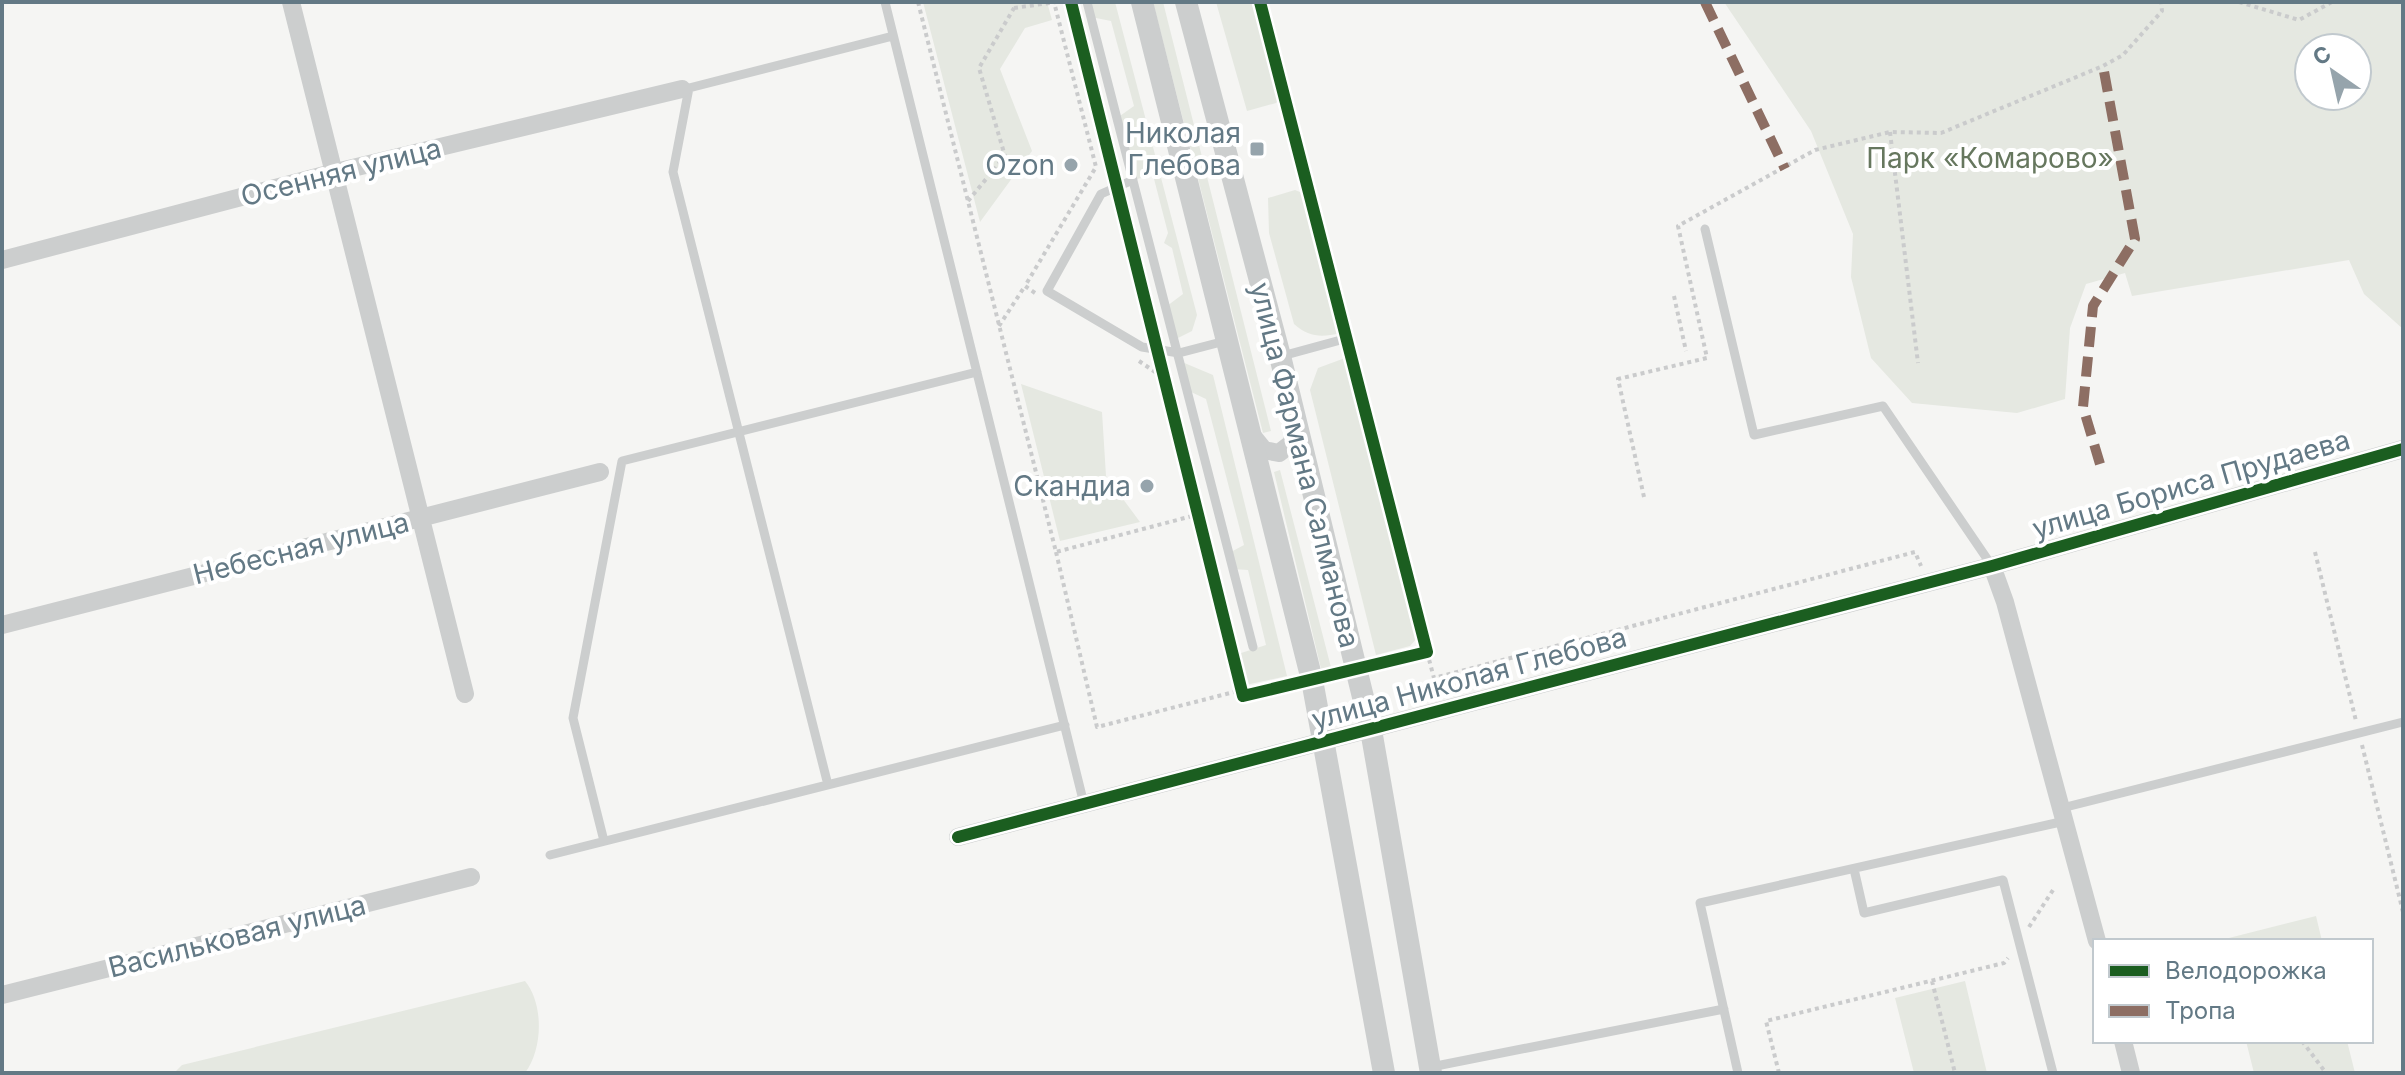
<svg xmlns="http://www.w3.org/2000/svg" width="2405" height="1075" viewBox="0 0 2405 1075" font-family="Inter,sans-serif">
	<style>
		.green { fill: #e5e8e1; fill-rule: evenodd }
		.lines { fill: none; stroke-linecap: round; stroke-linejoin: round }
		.path { stroke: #cacbcc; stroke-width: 4; stroke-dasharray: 4 4; stroke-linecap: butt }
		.service { stroke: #cccece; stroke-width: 9 }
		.minor { stroke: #cccece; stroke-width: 18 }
		.tertiary { stroke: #cccece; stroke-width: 22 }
		.quiet { stroke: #8d6e63; stroke-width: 10; stroke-dasharray: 20 10; stroke-linecap: butt }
		.cycleway-casing { stroke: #fff; stroke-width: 17 }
		.cycleway { stroke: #1b5e20; stroke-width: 12 }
		.poi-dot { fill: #96a4ac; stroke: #fff; stroke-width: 3 }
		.labels { text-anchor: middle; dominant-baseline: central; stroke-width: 8; stroke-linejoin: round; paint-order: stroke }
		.poi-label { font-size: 28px; fill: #637985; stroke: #fff; text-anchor: end }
		.park-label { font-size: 28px; fill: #66775e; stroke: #fff }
		.street-label { font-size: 28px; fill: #637985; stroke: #fff }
	</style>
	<rect width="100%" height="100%" fill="#f5f5f3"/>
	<!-- green -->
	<path class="green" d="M923 2H1047L1052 20 1025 28 1000 69 1032 151 980 222Z
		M1115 2 1197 315 1192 331 1176 339 1167 306 1183 294 1172 248 1164 243 1168 233 1153 175 1133 180 1117 118 1134 106 1111 21 1091 17 1087 3Z
		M1153 2H1163L1271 431 1263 433Z
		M1216 2H1257L1281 97 1276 103 1247 111Z
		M1724 2H2403V329L2364 294 2349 260 2132 296 2125 273 2086 284 2070 328 2065 399 2017 413 1912 403 1871 358 1851 277 1853 234 1811 131ZM2309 48H2357V96H2309Z
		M1295 190 1305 194 1340 333C1321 338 1309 337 1294 324L1269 233 1268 198Z
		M1345 358 1418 637 1410 646 1376 655 1310 390 1318 368Z
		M1182 362 1213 375 1287 676 1241 686 1238 654 1266 645 1248 570 1233 569 1229 553 1244 545 1206 399 1189 391Z
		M1021 384 1102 412 1106 476 1140 522 1060 541Z
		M1280 470 1333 675 1323 677 1274 472Z
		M2316 916 2322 941H2221V940Z
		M525 981C544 1004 543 1049 525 1073H174L182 1065Z
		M1965 981 1987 1073H1914L1895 998Z
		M2246 1041H2347L2355 1073H2254Z"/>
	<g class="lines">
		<!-- path -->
		<path class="path" d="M918 2 1056 552 1196 515
			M2239 2 2299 20 2332 2
			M1014 8 1056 2
			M1890 132 1918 363
			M968 201 1005 156 979 68 1014 8 1013 2
			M1035 293 1025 286 1096 167 1054 2
			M1674 296 1686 351
			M999 326 1025 286
			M1139 361 1164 378
			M1644 497 1618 379 1707 358 1678 226 1815 150 1890 132 1941 133 2103 66 2123 55 2162 11 2161 2
			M1056 552 1097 727 1242 690
			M2315 552 2356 721
			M1427 652 1434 678 1915 552 1921 566
			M2362 745 2403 912
			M2029 927 2055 887
			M1932 981 1955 1073
			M2302 1041 2326 1073
			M1779 1073 1766 1021 2004 963 2008 958"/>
		<!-- service -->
		<path class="service" d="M885 2 1084 804
			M1087 2 1253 647
			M1133 180 1101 194 1047 291 1142 347 1179 353 1225 341
			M1705 229 1754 435 1883 406 1992 566
			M1282 356 1348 338
			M828 785 673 172 689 88 893 36
			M2062 808 2403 722
			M604 841 573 718 622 461 977 372
			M550 855 1065 725
			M1854 869 1864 913 2003 880 2053 1073
			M1431 1067 1724 1009
			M1738 1073 1700 903 2065 821"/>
		<!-- minor -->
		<path class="minor" d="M291 2 465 694
			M2 260 336 172 682 89
			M1251 434 1264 450 1279 453 1292 443 1294 423
			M1992 566 2005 602 2097 941
			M2 625 600 472
			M958 837 1992 566 2403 449
			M2 995 471 877
			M2123 1041 2131 1073"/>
		<!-- tertiary -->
		<path class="tertiary" d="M1142 2 1312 680 1384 1073
			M1186 2 1280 356 1371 730 1431 1073"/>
		<!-- quiet -->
		<path class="quiet" d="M1705 2 1785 169
			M2100 464 2083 407 2093 306 2135 239 2103 66"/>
		<!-- cycleway casing -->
		<g class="cycleway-casing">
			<path id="cycleway" d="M1071 2 1243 696 1427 652 1260 2
				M958 837 1992 566 2403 449"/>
		</g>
		<!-- cycleway -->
		<use href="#cycleway" class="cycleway"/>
	</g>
	<!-- markers -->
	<g class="poi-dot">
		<rect x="1249" y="141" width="16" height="16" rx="4"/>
		<circle cx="1071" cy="165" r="8"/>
		<circle cx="1147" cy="486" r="8"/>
	</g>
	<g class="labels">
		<!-- poi labels -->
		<g class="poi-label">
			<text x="1241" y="133">Николая<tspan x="1241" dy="32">Глебова</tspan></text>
			<text x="1055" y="165">Ozon</text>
			<text x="1131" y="486">Скандиа</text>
		</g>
		<!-- park labels -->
		<g class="park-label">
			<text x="1990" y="158">Парк «Комарово»</text>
		</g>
		<!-- street labels -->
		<g class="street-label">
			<text transform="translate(341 172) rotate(-14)">Осенняя улица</text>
			<text transform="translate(1305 465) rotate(76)">улица Фармана Салманова</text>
			<text transform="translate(2191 484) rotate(-16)">улица Бориса Прудаева</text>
			<text transform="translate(301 548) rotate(-14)">Небесная улица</text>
			<text transform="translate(1469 678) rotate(-15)">улица Николая Глебова</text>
			<text transform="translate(237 936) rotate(-14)">Васильковая улица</text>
		</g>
	</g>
	<!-- border -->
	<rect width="2405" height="1075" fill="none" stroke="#637985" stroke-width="8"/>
	<!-- legend -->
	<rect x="2093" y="939" width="280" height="104" fill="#ffffff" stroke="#c1c9ce" stroke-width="2"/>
	<rect x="2109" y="965" width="40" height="12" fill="#1b5e20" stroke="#c1c9ce" stroke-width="2"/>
	<text x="2165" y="979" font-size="24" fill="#637985">Велодорожка</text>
	<rect x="2109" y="1005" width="40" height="12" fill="#8d6e63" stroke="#c1c9ce" stroke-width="2"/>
	<text x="2165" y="1019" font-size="24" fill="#637985">Тропа</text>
	<!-- north arrow -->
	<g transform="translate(2333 72) rotate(326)"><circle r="38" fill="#ffffff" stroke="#c1c9ce" stroke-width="2"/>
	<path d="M0-6L14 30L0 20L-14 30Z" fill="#96a4ac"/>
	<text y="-12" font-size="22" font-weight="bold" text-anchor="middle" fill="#637985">С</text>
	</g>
</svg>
